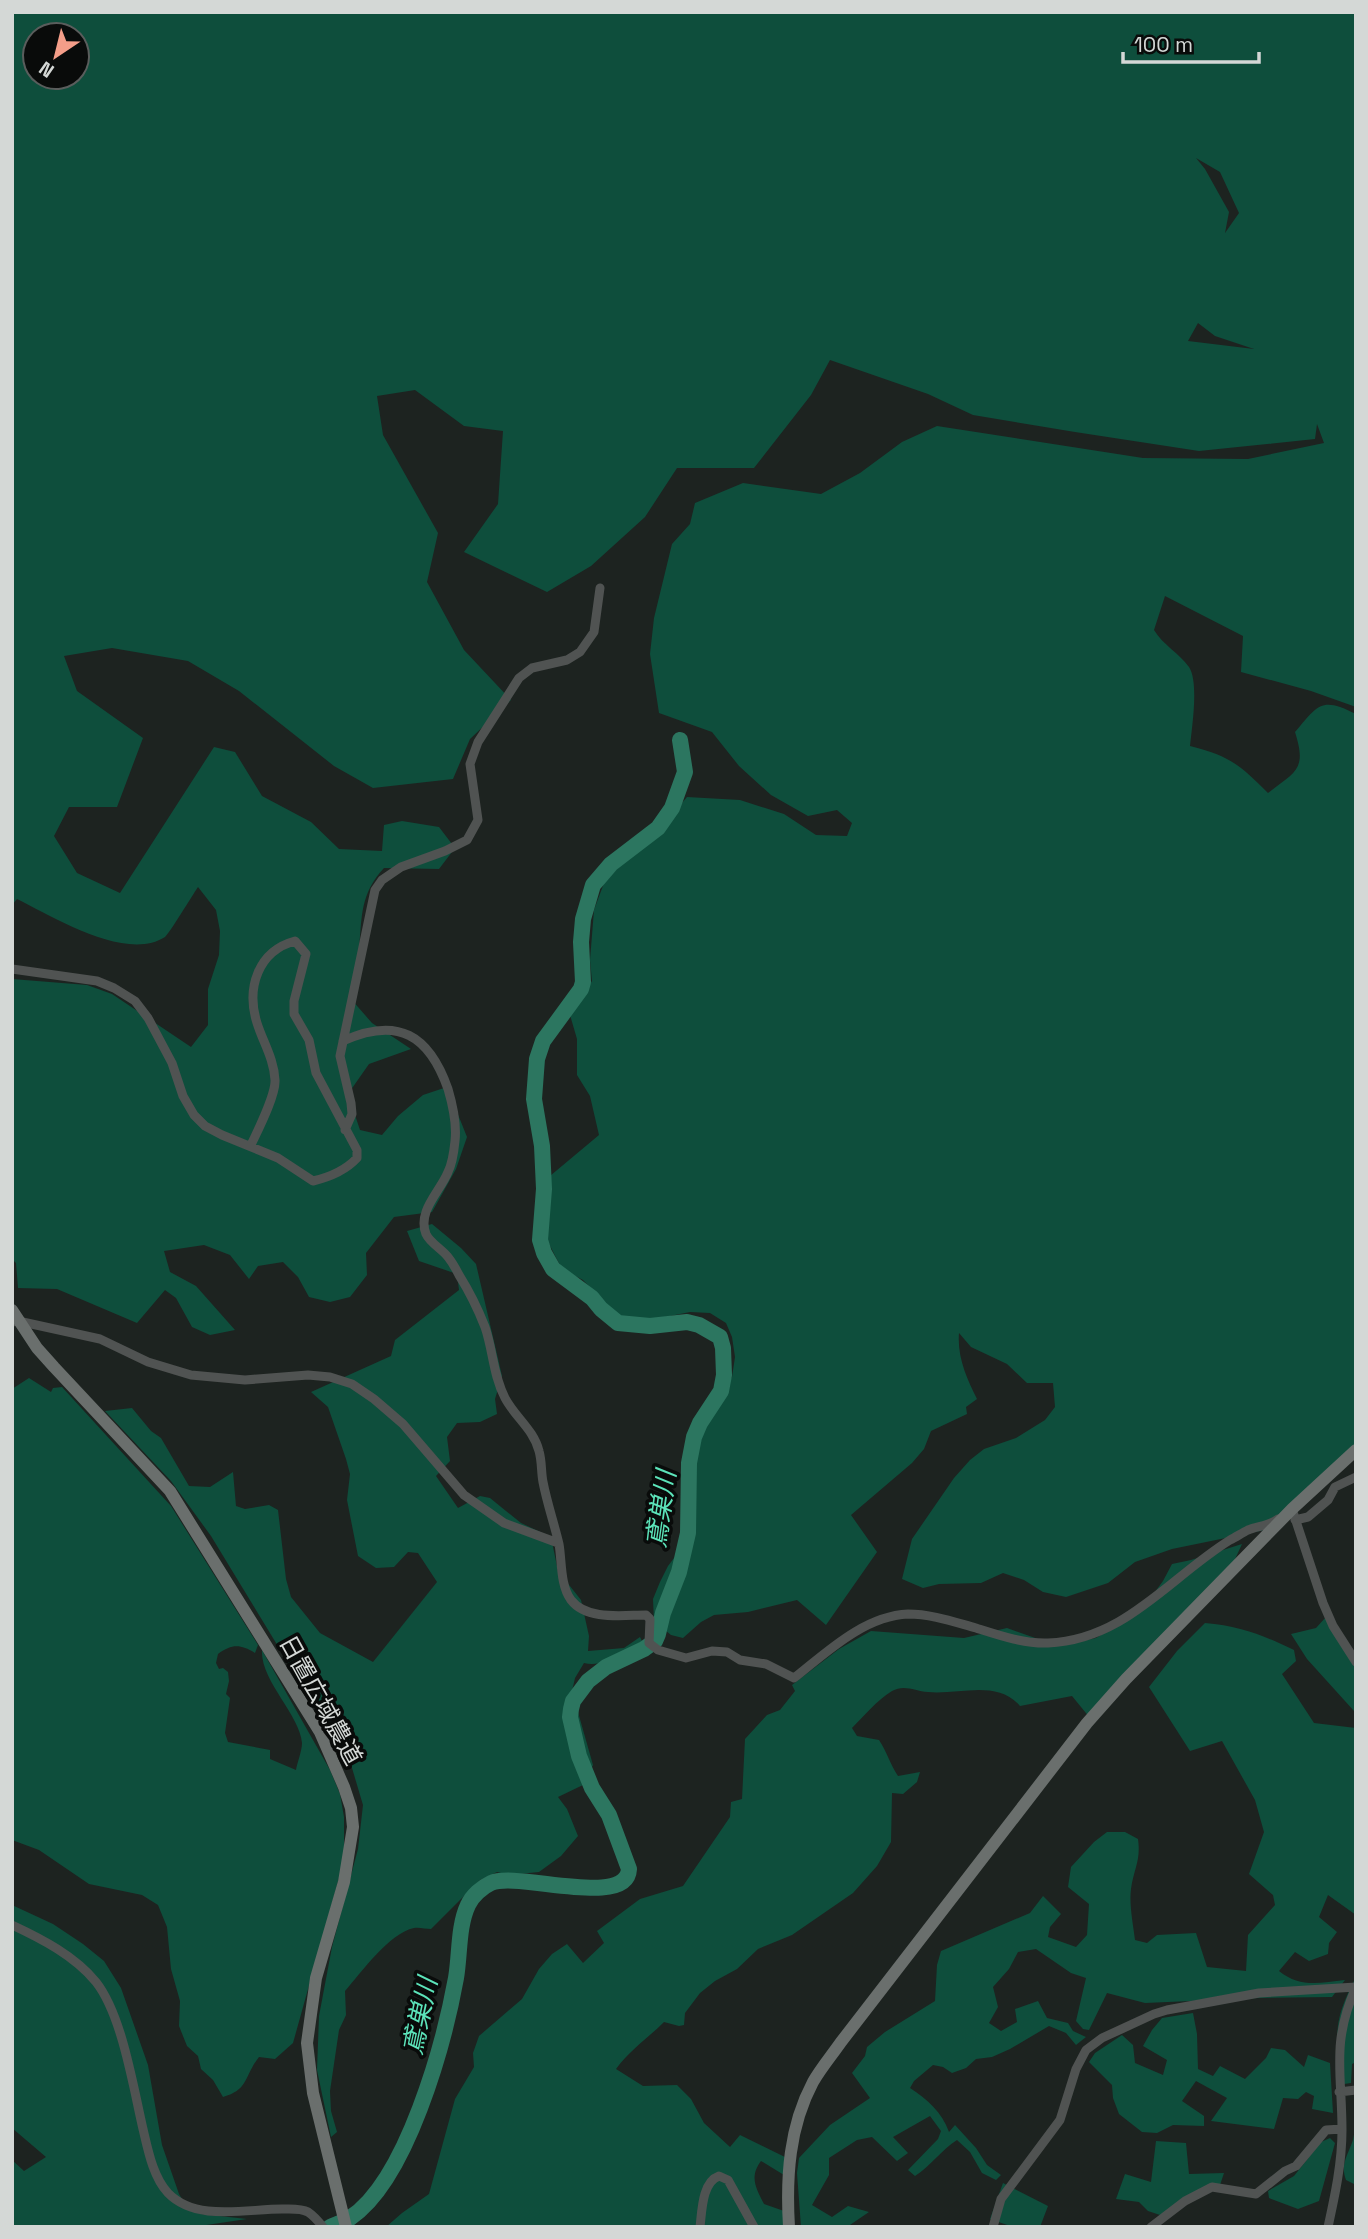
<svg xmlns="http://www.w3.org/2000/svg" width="1368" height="2239" viewBox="0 0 1368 2239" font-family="'Space Grotesk','Noto Sans JP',sans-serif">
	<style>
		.green { fill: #0e4e3c; fill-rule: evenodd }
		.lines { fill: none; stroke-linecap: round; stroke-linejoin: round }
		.river { stroke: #2c7660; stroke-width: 16 }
		.street { stroke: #505352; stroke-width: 9 }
		.secondary { stroke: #6a6f6d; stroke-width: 12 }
		.labels { text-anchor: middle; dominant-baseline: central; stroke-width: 7; stroke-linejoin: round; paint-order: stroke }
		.street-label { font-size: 24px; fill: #d4d8d6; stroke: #090b0a }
		.water-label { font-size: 26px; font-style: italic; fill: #5ce4ba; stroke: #090b0a }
	</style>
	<rect width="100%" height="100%" fill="#1d2320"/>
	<!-- green -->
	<path class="green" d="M12 12H1356V707L1311 691 1241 672 1243 636 1165 596 1154 630C1163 645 1179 653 1189 667 1199 682 1192 727 1190 746 1230 756 1240 765 1268 793 1296 771 1307 770 1295 732 1318 705 1321 696 1356 714V1451L1275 1528 1172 1549 1135 1562 1108 1583 1066 1597 1043 1592 1024 1580 1003 1573 981 1583 939 1584 923 1588 902 1579 912 1539 954 1478 970 1460 984 1449 1016 1438 1045 1420 1055 1407 1053 1383H1027L1007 1364 971 1347 959 1333C957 1357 967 1379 977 1399L966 1407 967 1414 931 1431 924 1449 912 1463 851 1515 877 1552 826 1625 797 1600 748 1612 714 1615 701 1622 683 1638 671 1635 654 1621 653 1599 660 1582 668 1566 693 1533 694 1495 687 1450 696 1423 712 1398 725 1388 732 1377 735 1357 732 1337 726 1323 710 1313 690 1312 645 1321 618 1316 583 1280 562 1269 548 1242 536 1201 544 1181 599 1135 590 1096 577 1075V1039L570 1015 592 981 590 960 594 910 604 883 623 862 649 842 687 797 740 800 784 814 816 835 847 836 852 823 837 810 808 816 771 795 739 766 712 732 659 713 650 654 654 618 672 544 690 524 695 503 743 483 821 494 860 473 902 442 937 426 1143 458 1248 459 1324 443 1317 424 1315 439 1199 451 1075 432 973 415 928 394 830 360 811 395 754 468H677L645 517 591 566 547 592 464 552 498 504 503 431 464 426 415 390 377 396 383 435 438 533 427 582 464 650 511 700 470 739 453 779 373 788 334 766 239 691 188 661 112 648 64 656 77 691 143 738 117 807H69L54 836 77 873 120 893 214 747 235 752 262 796 311 822 339 849 382 851 384 825 402 821 439 827 455 848 439 869 384 868C360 894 362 916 359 950 358 966 354 983 351 999L372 1023 411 1049 369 1064 348 1094 360 1130 382 1135 398 1116 423 1095 447 1087 467 1137 456 1169 432 1212 394 1217 366 1253 367 1275 350 1297 330 1302 309 1297 298 1277 283 1262 258 1266 249 1279 230 1255 204 1245 164 1251 170 1272 196 1286 235 1330 210 1335 192 1327 176 1298 165 1290 137 1323 57 1289 18 1288 16 1263 12 1259V979L87 985 112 994 191 1047 208 1025V989L219 955 220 931 216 910 198 887C192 896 169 934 165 937 126 962 53 917 17 899L12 905ZM35 35H77V77H35ZM1196 158 1220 172 1239 213 1225 233 1229 212 1205 169ZM1198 323 1215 336 1254 349 1188 341Z
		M432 1224 461 1248 476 1264 502 1376 495 1399 497 1414 480 1422 457 1423 447 1437 450 1461 436 1476 458 1508 480 1496 490 1498 521 1523 551 1537 558 1571 581 1600 589 1636 588 1651 624 1648 640 1637 643 1643C627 1652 604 1668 584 1663L575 1678 572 1691 593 1765 583 1785 558 1797 567 1809 578 1836 561 1856 539 1872 509 1875 497 1872 480 1880 431 1929C426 1929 419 1927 414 1928 389 1933 361 1973 345 1991L346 2015 339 2030 330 2091 331 2111 337 2132 331 2137 317 2070 319 2016 332 1947 358 1849 363 1805 352 1768 211 1536 171 1481 105 1411 132 1408 151 1431 161 1438 189 1486 210 1487 233 1472 236 1506 245 1509 269 1505 278 1510 286 1579 291 1597 320 1633 373 1662 437 1582 418 1553 408 1552 394 1567 376 1568 358 1556 347 1500 350 1474 346 1459 328 1407 311 1392 391 1356 395 1340 459 1290 457 1274 419 1261 407 1231Z
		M29 1378 51 1392 53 1388 62 1387 171 1506 258 1645 255 1653C240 1644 232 1644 218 1654L216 1663 219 1669 223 1668 228 1672 229 1681 226 1694 230 1698 225 1733 228 1742 270 1750V1759L296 1770C297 1763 302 1751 302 1743 300 1715 260 1680 262 1650L330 1770 340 1794 344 1817V1860L293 2043 275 2059 259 2057C244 2076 249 2090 223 2097L213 2080 201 2069 198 2056 187 2046 179 2026 180 2001 171 1969 167 1927 158 1905 142 1895 89 1884 39 1850 12 1840V1389Z
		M1242 1544 1231 1568 1090 1718 1072 1696 1020 1706C997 1679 959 1695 928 1692 915 1691 904 1684 892 1691 877 1700 864 1716 852 1728L857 1736 879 1740C887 1752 890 1764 898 1776L920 1772 917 1782 903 1794 892 1793 891 1842 877 1866 853 1893 792 1935 758 1949 737 1969 715 1981 700 1993 685 2013 684 2025 679 2026 664 2022C648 2038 630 2050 616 2069L643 2086 677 2085 691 2099 704 2123 730 2147 740 2135 789 2159 784 2175 761 2161C749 2177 756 2188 764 2204L784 2211 786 2227H386L402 2213 429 2194 455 2099 474 2067 473 2053 479 2036 522 1999 539 1969 552 1954 567 1944 583 1963 604 1943 597 1931 640 1899 683 1886 730 1817 731 1802 742 1799 745 1739 767 1715 780 1710 795 1691 792 1685 839 1649 871 1631 964 1638 1007 1628 1058 1646 1096 1638 1140 1612 1163 1581 1172 1564 1191 1560Z
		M1326 1617 1356 1660V1718L1354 1711 1307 1659 1291 1634 1316 1628Z
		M1205 1623C1240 1626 1263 1635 1294 1650L1296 1661 1282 1674 1314 1723 1356 1728V1915L1328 1895 1319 1917 1337 1932 1329 1943 1328 1954 1309 1961 1295 1952 1279 1971C1300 1988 1319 1983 1345 1980L1332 1997 1259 1998 1145 2003 1107 1993 1089 2030 1083 2029 1076 2021 1086 1978 1071 1973 1036 1949 1018 1952 1009 1969 993 1987 998 2007 989 2023 1001 2031 1017 2022 1015 2009 1038 2001 1047 2018 1068 2023 1073 2031 1086 2037 1076 2045 1066 2033 1049 2026 1010 2049 992 2057 976 2059 966 2068 952 2073 943 2067 933 2065 914 2081 910 2088C927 2099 942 2112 949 2132L955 2125 976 2148 987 2165 1001 2175 996 2180 982 2173 970 2152 957 2140C941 2150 931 2166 915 2176L908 2170 938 2139 941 2131 930 2116 893 2137 908 2153 897 2161 872 2137 857 2140 829 2158V2175L812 2205 832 2217 848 2206 869 2212 847 2227H801L797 2173 799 2158 830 2125 870 2098 852 2073 865 2056 867 2047 885 2032 935 2001 937 1965 941 1951 1030 1913 1043 1896 1061 1914 1050 1927 1048 1937 1076 1947 1087 1935 1089 1904 1068 1887 1071 1867 1094 1842 1107 1832H1125L1138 1839C1141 1861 1134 1868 1131 1889 1129 1905 1133 1923 1135 1940L1147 1943 1157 1935 1196 1933 1207 1967 1246 1971 1248 1935 1275 1905 1273 1895 1249 1874 1264 1832 1255 1800 1222 1741 1190 1751 1149 1687 1177 1651Z
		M12 1905 53 1924 83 1944 104 1961 121 1988 148 2065 162 2145 179 2194 188 2209 201 2214 247 2219 193 2227H12V2160L24 2171 46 2157 12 2128Z
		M1356 1977V2062L1352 2064 1351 2083 1344 2084C1334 2036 1333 2021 1356 1977Z
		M1193 2013 1197 2034 1198 2069 1213 2076 1220 2066 1245 2079 1266 2058 1271 2048 1285 2050 1304 2067 1308 2055 1330 2063 1333 2113 1312 2109 1314 2096 1306 2092 1298 2099 1283 2098 1274 2129 1211 2121 1227 2098 1196 2081 1182 2101 1204 2116V2126L1173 2125 1157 2133 1142 2132 1119 2114 1113 2098 1112 2085 1089 2062 1095 2053 1122 2035 1133 2045 1135 2063 1163 2075 1167 2060 1143 2046 1152 2030 1162 2018Z
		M1356 2122V2185L1346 2180C1340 2164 1348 2155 1353 2140 1354 2135 1355 2128 1356 2122Z
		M1330 2138 1335 2143 1319 2201 1298 2209 1269 2198 1268 2191 1294 2176 1321 2142Z
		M1156 2141 1186 2143 1189 2174 1224 2173 1219 2188 1160 2215 1148 2211 1139 2202 1116 2199 1125 2174 1151 2182Z
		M1003 2183 1048 2206 1040 2227H1013L990 2219Z"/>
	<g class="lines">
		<!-- river -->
		<path class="river" d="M330 2227C337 2224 344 2222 350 2218 407 2180 444 2044 456 1978 460 1955 458 1926 468 1905 472 1896 482 1887 491 1883 517 1871 627 1909 629 1869L609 1815 592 1788 579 1756 570 1717 571 1709 573 1701 588 1681 606 1667 644 1649 655 1641 658 1634 663 1613 679 1572 688 1533 689 1463 694 1437 700 1423 721 1391 724 1375 723 1348 720 1337 699 1325 687 1322 650 1326 618 1323 601 1309 592 1298 553 1269 544 1253 540 1240 544 1189 542 1146 534 1099 537 1059 543 1041 581 989 583 982 581 942 583 919 593 885 611 864 658 828 672 808 685 772 680 740"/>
		<!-- street -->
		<path class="street" d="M12 969 97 981 114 988 135 1001 148 1018 172 1063 183 1096 194 1115 205 1126 222 1135 278 1158 313 1181C330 1177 345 1171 357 1158V1150L316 1073 309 1040 294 1014V1001L306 954 295 941C258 951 246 988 257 1023 263 1042 274 1059 275 1080 276 1095 258 1130 251 1145
			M343 1041C398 1016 429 1035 448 1089 453 1106 457 1124 455 1141 454 1151 452 1164 448 1172 440 1192 417 1211 426 1234 430 1243 442 1249 448 1257 452 1262 456 1269 459 1275 469 1291 478 1309 485 1327 493 1350 493 1375 505 1398 515 1417 534 1430 539 1451 542 1461 541 1472 543 1482 547 1503 554 1523 559 1544 562 1561 560 1585 571 1600 587 1621 624 1615 646 1615L650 1619 649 1643 658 1650 686 1658 712 1651 727 1652 740 1660 766 1664 794 1678C827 1652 864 1616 908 1614 931 1614 954 1622 976 1628 998 1635 1024 1644 1048 1643 1125 1640 1170 1577 1230 1540 1236 1537 1242 1533 1248 1530 1258 1526 1269 1526 1278 1519
			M345 1130 352 1114 351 1103 340 1056 375 890 382 880 401 867 445 851 467 840 478 820 470 764 478 742 519 678 532 668 567 660 580 652 594 632 600 588
			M12 1322 18 1321 100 1339 148 1362 191 1375 245 1380 308 1375 330 1377 352 1384 374 1399 403 1424 464 1495 504 1523 558 1543
			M1289 1511 1292 1509 1323 1603 1333 1626 1356 1662
			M1295 1520 1308 1517 1328 1500 1335 1487 1356 1477
			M12 1925C42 1939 75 1956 96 1982 122 2015 133 2086 143 2129 148 2150 153 2177 168 2193 196 2222 246 2209 282 2209 290 2209 301 2208 308 2212 314 2216 319 2222 323 2227
			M1339 2092 1356 2090
			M700 2227C702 2211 702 2182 719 2176L728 2180 754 2227
			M993 2227 1001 2199 1060 2120 1076 2069 1086 2050 1102 2038 1154 2014 1167 2010 1259 1993 1356 1987
			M1151 2227 1185 2201 1212 2187 1256 2194 1285 2171 1296 2166 1326 2130 1342 2129
			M1328 2227C1335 2195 1342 2163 1342 2130 1342 2073 1331 2043 1356 1987"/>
		<!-- secondary -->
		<path class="secondary" d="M12 1310 37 1348 54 1367 170 1491 320 1732 344 1787 351 1808 353 1827 344 1882 316 1978 307 2043 313 2093 346 2227
			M789 2227C786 2177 789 2127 813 2082 821 2068 832 2055 841 2042L1087 1723 1126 1679 1292 1509 1356 1450"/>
	</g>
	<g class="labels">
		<!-- street labels -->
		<g class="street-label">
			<text transform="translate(321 1700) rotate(61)">日置広域農道</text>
		</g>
		<!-- water labels -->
		<g class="water-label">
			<text transform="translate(661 1509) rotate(-82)">鳶巣川</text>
			<text transform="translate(420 2016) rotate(-78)">鳶巣川</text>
		</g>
	</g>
	<!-- border -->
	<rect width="1368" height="2239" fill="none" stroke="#d4d8d6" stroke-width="28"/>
	<!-- north arrow -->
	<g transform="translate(56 56) rotate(215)"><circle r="33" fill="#090b0a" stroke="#5a5d5c" stroke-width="2"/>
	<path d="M0-5L12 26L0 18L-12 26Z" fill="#f49e89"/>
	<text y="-10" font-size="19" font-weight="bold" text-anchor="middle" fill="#d4d8d6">N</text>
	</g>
	<!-- scale -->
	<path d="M1123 52v10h136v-10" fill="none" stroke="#d4d8d6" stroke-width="3.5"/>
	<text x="1134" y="52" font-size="21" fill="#d4d8d6" stroke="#090b0a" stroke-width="5" paint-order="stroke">100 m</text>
</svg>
